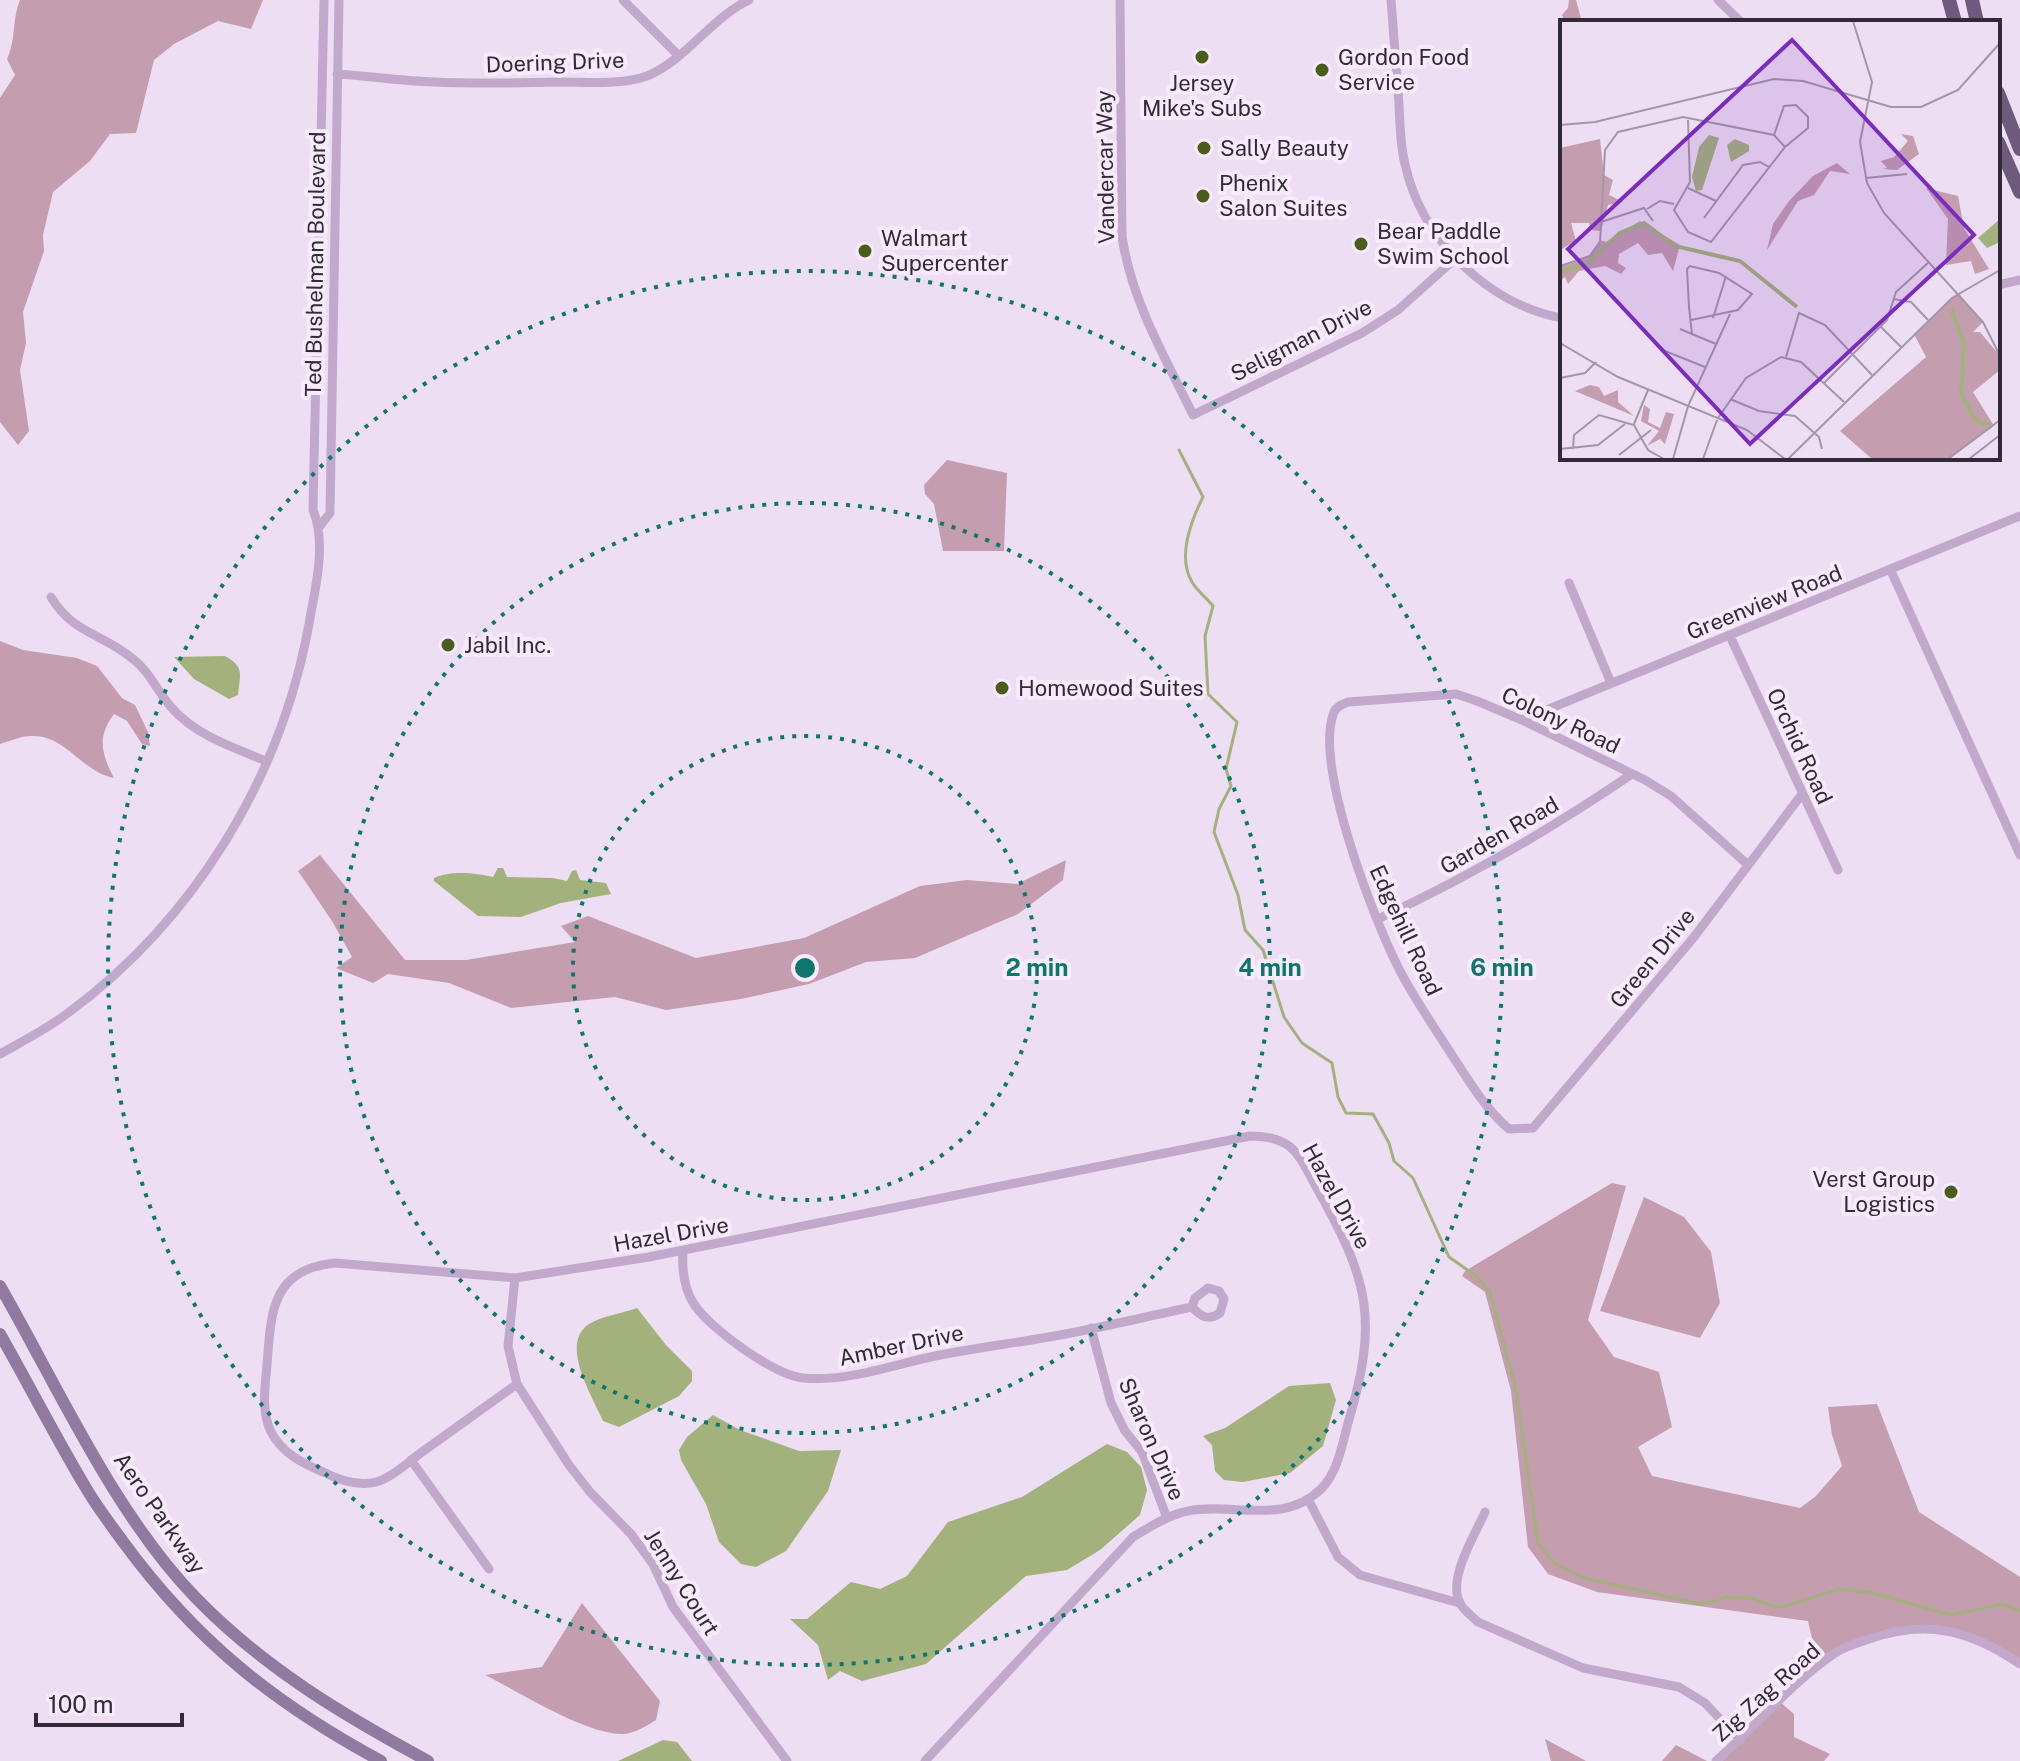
<svg xmlns="http://www.w3.org/2000/svg" width="2020" height="1761" viewBox="0 0 2020 1761" font-family="'Public Sans',sans-serif">
	<style>
		.green { fill: #c49dae }
		.water { fill: #a3b27c }
		.lines { fill: none; stroke-linecap: round; stroke-linejoin: round }
		.stream { stroke: #a3b27c; stroke-width: 3 }
		.minor { stroke: #c2a9cc; stroke-width: 9 }
		.secondary { stroke: #917aa0; stroke-width: 12 }
		.primary { stroke: #6d5a7c; stroke-width: 14 }
		.ring { fill: none; stroke: #0f766e; stroke-width: 4; stroke-dasharray: 4 8 }
		.poi-dot { fill: #4a5d1d; stroke: #f7ebfb; stroke-width: 3 }
		.labels { text-anchor: middle; dominant-baseline: central; stroke-width: 8; stroke-linejoin: round; paint-order: stroke }
		.poi-label { font-size: 22px; fill: #322939; stroke: #f7ebfb; text-anchor: start }
		.street-label { font-size: 22px; fill: #322939; stroke: #f7ebfb }
		.inset-river { fill: none; stroke: #a3b27c; stroke-width: 4 }
		.inset-road { fill: none; stroke: #a396a9; stroke-width: 2 }
		.view { fill: #7b2cbf; fill-opacity: 0.15; stroke: #7b2cbf; stroke-width: 4 }
		.inset-edge { fill: none; stroke: #322939; stroke-width: 4 }
		.centre { fill: #0f766e; stroke: #f7ebfb; stroke-width: 4 }
		.ring-label { font-size: 24px; text-anchor: middle; font-weight: bold; fill: #0f766e; stroke: #f7ebfb; stroke-width: 8; stroke-linejoin: round; paint-order: stroke }
	</style>
	<rect width="100%" height="100%" fill="#eedef4"/>
	<!-- green -->
	<path class="green" d="M20 0H263L251 29 218 21 174 44 154 60 136 133 110 134 90 161 53 192 43 235 44 251 23 312 26 343 20 370 29 431 18 445 0 422V98L15 75 7 59C16 41 12 19 20 0Z
		M1569 0H1576L1582 22H1564L1562 15 1568 8Z
		M947 460 1007 473 1004 551H943L934 504 925 494 924 485Z
		M0 641 23 650 77 658 97 666 122 698 135 705 148 732 150 746 142 744 127 721 114 714C97 737 101 753 114 778 82 772 65 734 31 736 21 736 10 741 0 744Z
		M320 855 405 960H466L575 942 561 926 588 916 696 958 804 938 920 886 967 880 1017 884 1066 860 1063 880 1018 914 915 958 866 962 809 984 741 999 666 1010 615 997 511 1008 449 983 388 974 373 983 336 968 352 957 332 921 298 871Z
		M1612 1183 1626 1186 1588 1320 1614 1357 1659 1372 1672 1427 1638 1447 1652 1476 1800 1508 1816 1496 1842 1466 1832 1435 1828 1407 1877 1404 1919 1512 2020 1577V1664L1946 1629 1888 1632 1825 1660 1813 1642 1808 1621 1597 1592 1548 1574 1528 1547 1511 1391 1485 1292 1462 1276 1465 1271Z
		M1644 1197 1684 1217 1711 1252 1720 1303 1700 1338 1600 1311Z
		M582 1603 660 1701 656 1720C647 1726 633 1734 622 1734 585 1734 519 1692 485 1675L542 1667Z
		M1779 1701 1794 1714V1737L1830 1754 1824 1761H1716Z
		M1545 1739 1586 1761H1551Z
		M1676 1745 1707 1761H1662Z"/>
	<!-- water -->
	<path class="water" d="M225 656C245 667 240 674 238 695L229 699 194 679 174 657Z
		M498 868H503L507 877 553 878 567 881 572 871 576 870 580 880 606 883 611 894 561 903 521 917 478 916 434 881V878C451 870 476 873 493 877Z
		M637 1308 666 1345 692 1371V1381L679 1396 619 1427 603 1421C592 1395 559 1344 589 1324 602 1316 623 1313 637 1308Z
		M1330 1383 1336 1400 1323 1446 1290 1473 1243 1482 1224 1480 1215 1471 1212 1445 1203 1436 1225 1428 1289 1386Z
		M713 1415 740 1430 799 1451 841 1450 828 1491 786 1551 756 1567 741 1564 719 1542 706 1504 681 1460 679 1450 687 1437Z
		M1107 1444 1127 1452 1141 1467 1147 1490 1140 1515 1100 1550 1067 1570 1026 1576 926 1664 862 1681 840 1671 828 1680 818 1645 790 1619H807L851 1582 880 1589 907 1576 948 1522 1022 1497Z
		M663 1740 677 1742 692 1761H618Z"/>
	<g class="lines">
		<!-- stream -->
		<path class="stream" d="M1179 450 1203 497C1191 521 1177 557 1192 582 1197 591 1207 598 1213 606L1205 636 1208 694 1237 722 1226 769 1231 786 1219 809 1214 832 1238 895 1245 930 1263 950 1284 1017 1302 1043 1332 1063 1338 1097 1346 1113 1373 1114 1389 1143 1394 1161 1413 1178 1449 1257 1476 1276 1490 1292 1515 1385 1538 1543 1555 1564 1584 1578 1701 1604 1727 1597 1752 1598 1777 1608 1841 1589 1872 1593 1951 1615 2003 1604 2020 1611"/>
		<!-- minor -->
		<path class="minor" d="M623 0 678 55
			M1120 0 1122 236C1131 300 1165 357 1193 415L1362 333 1398 310 1456 258
			M1391 0C1394 35 1396 69 1399 104 1400 123 1400 145 1405 164 1421 239 1487 304 1562 318
			M1718 0 1741 22
			M337 74C370 76 402 81 434 82 477 84 520 83 562 82 588 82 622 85 647 76 686 60 711 18 749 0
			M1998 285 2020 280
			M320 526 330 513 339 0
			M1891 571 2020 855
			M1569 583 1611 683
			M51 597C73 634 102 633 133 659 150 672 157 691 171 707 195 735 232 747 266 761
			M1730 636 1838 870
			M1522 720 2020 516
			M1747 864 1671 796 1645 780 1522 720 1477 701 1456 694 1348 702C1343 704 1337 706 1334 712 1313 763 1374 920 1399 969 1414 998 1432 1024 1450 1052 1467 1078 1485 1109 1509 1129L1533 1128 1694 937 1802 794
			M1378 919C1467 878 1551 829 1632 774
			M0 1054C23 1041 47 1029 68 1013 194 920 281 778 309 624 315 589 327 544 313 510L324 0
			M683 1251C682 1268 684 1289 694 1304 709 1328 774 1375 803 1378 847 1382 892 1365 935 1356 971 1349 1007 1344 1043 1338 1093 1330 1143 1317 1192 1307 1201 1317 1209 1321 1220 1313L1224 1299 1219 1291 1208 1288 1195 1298 1192 1307
			M515 1278 508 1346 517 1384 569 1465 590 1492 631 1534 653 1564 673 1607 787 1761
			M1091 1328 1111 1403 1125 1431 1142 1452 1167 1518
			M517 1384C485 1407 454 1429 422 1452 408 1462 393 1477 376 1482 358 1487 339 1480 323 1472 302 1463 282 1453 271 1432 261 1411 265 1387 267 1365 271 1313 271 1269 335 1263L515 1278 649 1257 1250 1136C1296 1136 1299 1157 1319 1192 1370 1283 1378 1322 1348 1423 1342 1445 1338 1472 1321 1489 1283 1526 1233 1502 1188 1511 1168 1515 1150 1527 1133 1537L925 1761
			M411 1460 489 1569
			M1308 1499 1338 1557 1360 1575 1459 1603
			M1485 1512C1475 1535 1447 1579 1460 1603 1464 1611 1472 1616 1478 1622L1583 1668 1679 1687 1705 1703 1740 1740
			M1716 1761C1756 1726 1791 1683 1835 1653 1845 1646 1858 1643 1869 1639 1927 1619 1970 1630 2020 1664"/>
		<!-- secondary -->
		<path class="secondary" d="M0 1286C58 1387 115 1515 196 1598 264 1668 343 1715 428 1761
			M0 1334C29 1385 56 1438 86 1488 97 1507 111 1525 124 1543 196 1641 275 1704 381 1761"/>
		<!-- primary -->
		<path class="primary" d="M1949 0 1955 22
			M1972 0 1977 22
			M1998 93 2020 149
			M1998 142 2020 192"/>
	</g>
	<!-- distance rings -->
	<g class="ring">
		<circle cx="805" cy="968" r="232"/>
		<circle cx="805" cy="968" r="465"/>
		<circle cx="805" cy="968" r="697"/>
	</g>
	<!-- markers -->
	<g class="poi-dot">
		<circle cx="1202" cy="57" r="8"/>
		<circle cx="1322" cy="70" r="8"/>
		<circle cx="1204" cy="148" r="8"/>
		<circle cx="1203" cy="196" r="8"/>
		<circle cx="1361" cy="244" r="8"/>
		<circle cx="865" cy="251" r="8"/>
		<circle cx="448" cy="645" r="8"/>
		<circle cx="1002" cy="688" r="8"/>
		<circle cx="1951" cy="1192" r="8"/>
	</g>
	<g class="labels">
		<!-- poi labels -->
		<g class="poi-label">
			<text x="1338" y="57">Gordon Food<tspan x="1338" dy="25">Service</tspan></text>
			<text x="1202" y="83" text-anchor="middle">Jersey<tspan x="1202" dy="25">Mike's Subs</tspan></text>
			<text x="1220" y="148">Sally Beauty</text>
			<text x="1219" y="183">Phenix<tspan x="1219" dy="25">Salon Suites</tspan></text>
			<text x="1377" y="231">Bear Paddle<tspan x="1377" dy="25">Swim School</tspan></text>
			<text x="881" y="238">Walmart<tspan x="881" dy="25">Supercenter</tspan></text>
			<text x="464" y="645">Jabil Inc.</text>
			<text x="1018" y="688">Homewood Suites</text>
			<text x="1935" y="1179" text-anchor="end">Verst Group<tspan x="1935" dy="25">Logistics</tspan></text>
		</g>
		<!-- street labels -->
		<g class="street-label">
			<text transform="translate(555 62) rotate(-2)">Doering Drive</text>
			<text transform="translate(1105 167) rotate(-91)">Vandercar Way</text>
			<text transform="translate(315 264) rotate(-89)">Ted Bushelman Boulevard</text>
			<text transform="translate(1301 340) rotate(-27)">Seligman Drive</text>
			<text transform="translate(1764 602) rotate(-22)">Greenview Road</text>
			<text transform="translate(1561 720) rotate(25)">Colony Road</text>
			<text transform="translate(1800 746) rotate(65)">Orchid Road</text>
			<text transform="translate(1499 835) rotate(-30)">Garden Road</text>
			<text transform="translate(1406 930) rotate(65)">Edgehill Road</text>
			<text transform="translate(1652 958) rotate(-51)">Green Drive</text>
			<text transform="translate(1337 1196) rotate(61)">Hazel Drive</text>
			<text transform="translate(671 1234) rotate(-10)">Hazel Drive</text>
			<text transform="translate(901 1345) rotate(-12)">Amber Drive</text>
			<text transform="translate(1152 1439) rotate(66)">Sharon Drive</text>
			<text transform="translate(160 1513) rotate(55)">Aero Parkway</text>
			<text transform="translate(682 1582) rotate(58)">Jenny Court</text>
			<text transform="translate(1766 1692) rotate(-42)">Zig Zag Road</text>
		</g>
	</g>
	<!-- overview -->
	<g transform="translate(1560 20)">
		<rect width="440" height="440" fill="#eedef4"/>
		<path d="M341 114 353 116 359 134 337 150 322 149 327 148 321 141 334 137 348 121ZM40 119 44 155 53 160 49 175 63 182 48 185 41 211 30 210 29 203H11L16 221 0 230V128ZM277 143 290 154 270 151 254 175 238 181 207 230 213 204 229 181 253 156ZM366 168 398 176 404 208 429 249 415 254 411 241 386 245 388 199ZM80 201 120 225 113 251 102 233 88 235 78 223 59 234 58 243 66 248 61 254 45 246 19 251 8 264 5 257 0 261V246L27 238 40 220 46 222ZM398 273 423 302 413 312H420L440 336V350L413 372 434 406 388 439H312L280 411 366 337 354 314ZM30 365 39 367 44 376 58 370V382L74 396 15 371ZM84 385 90 389 88 402 100 408 106 392 114 394 105 424 100 419 87 426 99 411 81 401Z" fill="#c49dae"/>
		<path d="M149 115 159 118 142 170 136 171 132 157 139 127ZM175 119 189 125V131L171 142 167 125ZM440 199V222L427 228 418 218Z" fill="#a3b27c"/>
		<path class="inset-river" d="M0 252 26 244 60 213 84 203 115 226 180 241 237 287M391 288 404 325 401 373 415 400 430 406"/>
		<path class="inset-road" d="M293 1 312 62 300 122 307 163 324 193 423 302 440 336M128 100 130 162 114 190 128 212 151 222 225 127 248 108V97L236 85 224 86 214 115M0 105 35 102 214 59 243 61 331 87H361L398 70 440 23M440 154V182M306 158 347 154M128 168 156 181M87 189 100 181 114 184M147 194 144 198 183 145 200 142 209 147M41 202 84 188 93 201M0 246 30 236 40 222 45 130 58 112 123 97 214 115 225 127M333 279 351 282 368 300M153 298 166 256M131 300 178 290 192 274 159 253 130 246 127 249 129 287 132 314M320 306 341 327M120 309 156 324M0 323 58 357 187 410 225 439M100 329 145 347M226 337 239 293 265 305 312 355M0 358 25 353 36 342M264 363 327 300 336 272 369 242M170 379 199 391 235 396 259 417 262 429M158 398 186 358 221 337 241 342 284 382M74 404 88 370M0 429 38 425 65 404M13 429 14 415 39 395 74 405 88 430 104 439M59 435 91 410M113 439 128 386 170 294M143 439 157 400M228 439 392 278 440 250M388 439 440 400M409 439 440 415"/>
		<path class="view" d="M232 20 414 215 190 424 8 229Z"/>
		<rect width="440" height="440" class="inset-edge"/>
	</g>
	<circle cx="805" cy="968" r="12" class="centre"/>
	<g class="ring-label">
		<text x="1037" y="976">2 min</text>
		<text x="1270" y="976">4 min</text>
		<text x="1502" y="976">6 min</text>
	</g>
	<!-- scale -->
	<path d="M36 1713v12h146v-12" fill="none" stroke="#322939" stroke-width="4"/>
	<text x="48" y="1713" font-size="24" fill="#322939" stroke="#f7ebfb" stroke-width="6" paint-order="stroke">100 m</text>
</svg>
